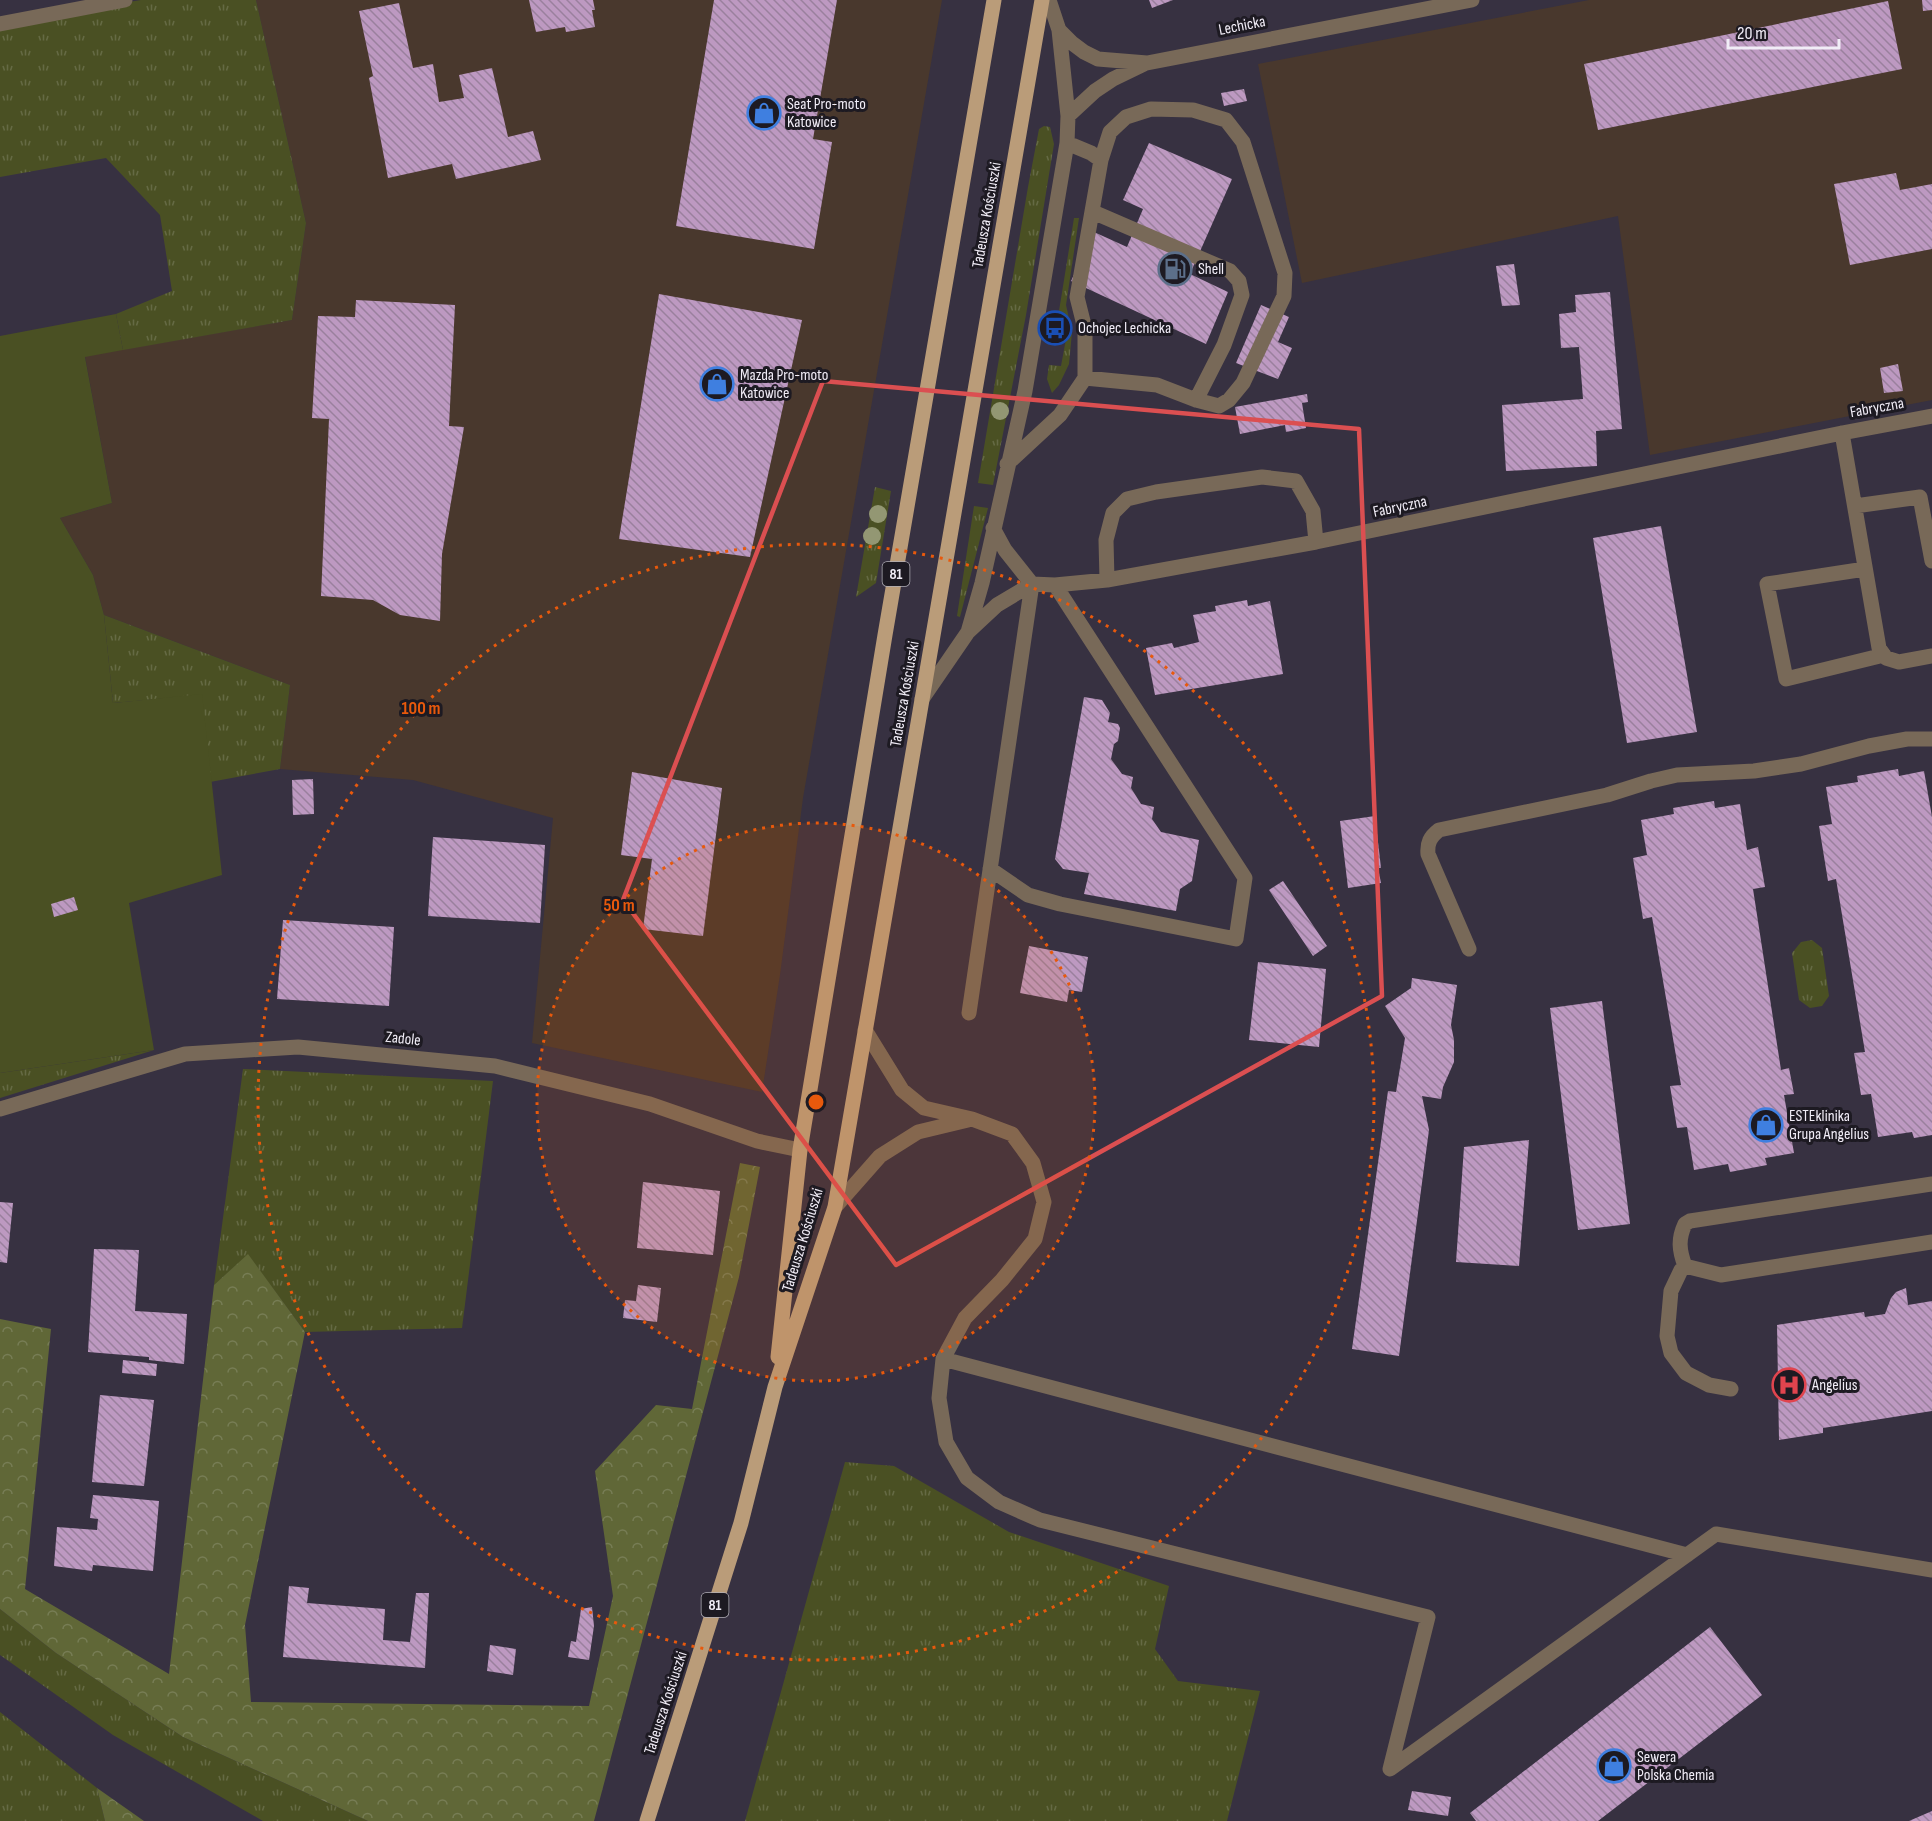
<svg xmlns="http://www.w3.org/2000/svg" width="1932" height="1821" viewBox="0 0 1932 1821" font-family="'Sofia Sans Condensed',sans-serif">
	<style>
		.commercial { fill: #49382d }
		.grass { fill: url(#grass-tufts) }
		.forest { fill: url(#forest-crowns) }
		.green { fill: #4a5023 }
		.building { fill: url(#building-back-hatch) }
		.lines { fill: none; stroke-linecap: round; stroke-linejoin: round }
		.minor { stroke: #786958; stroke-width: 15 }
		.major { stroke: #ba9c79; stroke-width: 15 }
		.tree { fill: #939773 }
		.marked { fill: none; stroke: #db4f51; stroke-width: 4.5; stroke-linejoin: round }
		.ring { fill: none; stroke: #e8590c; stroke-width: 3; stroke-dasharray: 3 6 }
		.labels { text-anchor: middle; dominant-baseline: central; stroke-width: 6; stroke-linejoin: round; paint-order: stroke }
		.shield { fill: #1d1a22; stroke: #b1aeb7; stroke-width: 1.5 }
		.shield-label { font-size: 15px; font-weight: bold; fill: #f1edf7 }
		.street-label { font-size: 16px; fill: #f1edf7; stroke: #1d1a22 }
		.poi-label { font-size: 16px; fill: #f1edf7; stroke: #1d1a22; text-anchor: start }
		.centre { fill: #e8590c; stroke: #1d1a22; stroke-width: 3 }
		.ring-label { font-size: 18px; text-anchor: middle; font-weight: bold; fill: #e8590c; stroke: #1d1a22; stroke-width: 6; stroke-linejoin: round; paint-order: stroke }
	</style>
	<defs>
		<pattern id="grass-tufts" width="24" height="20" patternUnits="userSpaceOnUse" patternTransform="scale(1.5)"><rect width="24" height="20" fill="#4a5023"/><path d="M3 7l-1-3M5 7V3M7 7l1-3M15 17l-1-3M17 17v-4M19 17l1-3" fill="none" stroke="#656a44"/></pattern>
		<pattern id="forest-crowns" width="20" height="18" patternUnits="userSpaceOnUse" patternTransform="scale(1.5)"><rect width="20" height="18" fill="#606737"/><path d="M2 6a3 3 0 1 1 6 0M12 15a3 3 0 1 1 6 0" fill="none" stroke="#777d55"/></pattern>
		<pattern id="building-back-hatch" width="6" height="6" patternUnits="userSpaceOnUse" patternTransform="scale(1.5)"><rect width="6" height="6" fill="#bd99c1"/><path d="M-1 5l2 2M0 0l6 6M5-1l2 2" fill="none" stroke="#9a809d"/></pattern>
	</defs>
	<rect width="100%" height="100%" fill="#373141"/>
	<!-- commercial -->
	<path class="commercial" d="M256 0H942L803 798 780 975 762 1092 532 1043 553 818 413 780 280 769 290 685 104 615 93 575 60 518 112 503 85 356 292 320 306 223Z
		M1589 0H1932V400L1650 455 1618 216 1302 283 1258 64Z"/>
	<!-- grass -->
	<path class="grass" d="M141 0H256L306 223 292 320 123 350 116 314 172 291 160 215 106 158 0 177V23Z
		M1044 126 1050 127 1054 144 1026 315 993 485 978 483 1028 187 1039 129Z
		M1074 218H1079L1066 305 1072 332 1069 364 1059 385 1052 393 1047 379 1049 365 1061 366 1066 339 1055 336Z
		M875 487 891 491 876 583 856 597Z
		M974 506 988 508 960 617 957 616Z
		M104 615 290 685 280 769 210 782 201 695 113 703Z
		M1812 940 1822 948 1829 996 1822 1006 1810 1008 1799 1000 1792 953 1801 942Z
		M154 1050 0 1098V1073Z
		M243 1069 493 1081 462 1328 305 1332 248 1255 214 1285Z
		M845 1462 894 1466 1009 1532 1169 1586 1155 1649 1178 1681 1260 1691 1227 1821H745Z
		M0 1609 56 1653 183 1737 368 1821H263L113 1735 0 1655Z
		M0 1712 97 1788 105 1821H0Z"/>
	<!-- forest -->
	<path class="forest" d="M740 1163 760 1167 739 1277 594 1821H368L183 1737 56 1653 0 1609V1319L51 1329 25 1589 169 1674 214 1285 248 1254 305 1332 245 1625 251 1702 589 1706 613 1596 595 1471 656 1405 692 1409Z
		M97 1788 144 1821H105Z"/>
	<!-- green -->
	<path class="green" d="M116 314 123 350 85 357 112 503 60 518 93 575 104 615 113 703 202 694 222 875 129 903 154 1050 0 1073V336Z"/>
	<!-- building -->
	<path class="building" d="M529 0H593L595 10H592L595 27 566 32 565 27 536 32Z
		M714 0H837L813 139 832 142 814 249 676 226Z
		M1149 0H1173L1152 8Z
		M1922 0H1932V10L1923 11Z
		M1888 1 1902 69 1598 130 1584 64Z
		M399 3 413 68 433 64 439 102 464 98 459 75 492 68 508 137 533 131 541 160 456 179 452 164 388 178 369 78 373 76 359 11Z
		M1244 89 1247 101 1224 106 1221 93Z
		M1149 143 1232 179 1190 274 1228 292 1206 344 1071 281 1094 232 1127 247 1143 209 1123 200Z
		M1896 173 1900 190 1932 184V249L1850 265 1834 184Z
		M1514 264 1520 305 1502 306 1496 266Z
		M1610 292 1622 429 1596 431 1597 466 1506 471 1502 405 1583 399 1579 347 1561 348 1559 314 1576 312 1575 295Z
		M659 294 802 320 750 557 619 539Z
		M356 300 455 305 449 426 464 427 442 554 440 621 400 615 373 600 321 596 329 419 312 418 318 316 355 317Z
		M1261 305 1289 317 1278 342 1292 348 1278 379 1236 363Z
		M1898 364 1903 391 1884 393 1880 368Z
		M1307 394 1308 402 1302 403 1306 428 1286 432 1285 425 1240 434 1235 407Z
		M1661 526 1697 732 1627 743 1593 538Z
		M1247 600 1248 606 1270 601 1283 674 1155 695 1146 648 1172 643 1174 648 1199 642 1193 615 1216 611 1215 606Z
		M1084 697 1102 700 1110 713 1108 722 1118 724 1120 728 1118 741 1114 744 1111 759 1122 774 1133 777 1131 788 1141 804 1154 807 1152 819 1161 832 1199 840 1192 881 1180 889 1176 911 1084 894 1089 873 1063 869 1055 859Z
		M1898 769 1899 776 1924 771 1932 817V1135L1914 1138 1912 1132 1878 1137 1871 1094 1861 1095 1854 1053 1865 1052 1836 879 1828 881 1819 826 1832 824 1826 787 1858 782 1857 776Z
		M632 772 722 788 703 936 643 929 652 859 621 855Z
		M313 779 314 814 293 815 292 780Z
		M1714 801 1715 808 1740 804 1747 850 1758 847 1765 887 1753 889 1781 1070 1789 1068 1794 1094 1784 1095 1794 1153 1765 1158 1767 1165 1730 1172 1728 1164 1694 1170 1687 1127 1677 1128 1670 1086 1681 1085 1652 917 1643 919 1633 858 1647 855 1641 820 1674 814 1673 808Z
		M1375 816 1381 868H1378L1381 883 1348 888 1340 821Z
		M433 837 545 845 540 923 428 916Z
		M1283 881 1327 946 1313 956 1269 890Z
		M74 897 78 910 54 917 51 904Z
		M283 920 394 927 389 1006 277 999Z
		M1029 946 1088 957 1082 992 1069 990 1067 1002 1020 993Z
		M1258 962 1326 969 1319 1047 1249 1040Z
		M1412 978 1457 985 1451 1025 1454 1040V1062L1443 1087 1441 1099 1422 1096 1429 1130 1399 1356 1352 1349 1388 1091 1396 1092 1405 1038 1385 1006 1411 988Z
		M1602 1001 1630 1224 1578 1230 1550 1008Z
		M1529 1140 1519 1266 1456 1262 1464 1147Z
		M643 1182 720 1191 713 1255 637 1248Z
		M0 1202 13 1203 7 1263 0 1262Z
		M94 1249 139 1250 135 1311 187 1314 184 1364 149 1360V1357L88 1352Z
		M638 1285 661 1288 657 1322 623 1318 625 1300 636 1301Z
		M1906 1288 1908 1305 1932 1301V1411L1823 1428V1433L1779 1440 1777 1325 1864 1312 1865 1317 1885 1314 1891 1298 1896 1292Z
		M123 1360 157 1364 156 1376 122 1373Z
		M100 1395 154 1400 144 1486 92 1482Z
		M93 1495 159 1501 153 1571 93 1565 92 1571 54 1566 57 1527 97 1530 98 1519 90 1518Z
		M289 1586 309 1588 307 1603 385 1609 383 1640 410 1642 416 1593H429L425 1668 283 1657Z
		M592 1607 594 1626 589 1660 568 1657 571 1641 576 1642 581 1609Z
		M1710 1627 1762 1695 1598 1821H1476L1470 1813Z
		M490 1645 516 1649 513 1675 487 1671Z
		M1412 1791 1451 1797 1448 1816 1408 1810Z
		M1932 1811V1821H1909Z"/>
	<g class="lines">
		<!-- minor -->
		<path class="minor" d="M1049 0 1059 30 1072 43 1084 52 1098 59 1147 63 1472 0
			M0 24 125 0
			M1068 116 1095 91 1113 79 1144 64
			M1067 143 1091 153 1101 160
			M1093 212 1230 271 1239 281 1242 295 1224 345 1196 400
			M1842 433 1879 648 1886 658 1899 662 1932 656
			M1007 464 1060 415 1085 378V329L1077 297 1101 160 1110 132 1126 117 1151 109 1193 110 1226 120 1243 142 1285 273 1284 296 1243 383 1229 400 1219 406 1196 400 1157 385 1085 378
			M1855 506 1920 497 1932 561
			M1865 569 1767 584 1786 679 1884 655
			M1107 580 1106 540 1113 513 1127 499 1156 492 1262 477 1296 481 1313 511 1316 542
			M968 632 982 583 1025 391 1067 143 1068 116 1059 30
			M922 699 968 632 997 605 1032 584 1055 585 1107 580 1316 542 1842 433 1932 416
			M990 869 1028 895 1060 904 1236 939 1245 878 1055 585
			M1469 949 1428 854C1427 843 1430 837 1439 830L1607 795 1651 781 1677 775 1754 771 1801 764 1869 746 1907 739H1932
			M969 1013 1032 584 1005 550 993 528
			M865 1030 902 1090 924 1108 972 1119 1012 1134 1033 1163 1044 1202 1035 1239 1002 1280 965 1318 943 1359 939 1398 946 1442 967 1478 999 1502 1040 1520 1428 1617 1390 1769 1716 1534 1932 1570
			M0 1109 185 1054 298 1047 495 1066 650 1104 757 1141 800 1150
			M835 1207 880 1156 918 1132 968 1120
			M1685 1266C1679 1250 1678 1239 1685 1224L1690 1221 1932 1184
			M943 1359 1687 1555
			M1731 1389 1709 1385 1686 1373 1671 1353 1667 1336 1671 1291 1681 1270 1685 1266 1721 1275 1932 1242"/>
		<!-- major -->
		<path class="major" d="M778 1357 800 1150 885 635 994 0
			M647 1821 741 1523 775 1387 835 1207 1042 0"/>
	</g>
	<!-- trees -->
	<g class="tree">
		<circle cx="1000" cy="411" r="9"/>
		<circle cx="878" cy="514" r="9"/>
		<circle cx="872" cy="536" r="9"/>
	</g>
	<!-- marked area -->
	<path class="marked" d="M823 381 1359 429 1382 996 896 1265 623 900Z"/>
	<!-- distance rings -->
	<circle cx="816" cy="1102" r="279" fill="#e8590c" fill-opacity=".12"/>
	<g class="ring">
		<circle cx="816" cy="1102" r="279"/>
		<circle cx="816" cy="1102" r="558"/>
	</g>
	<!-- icons -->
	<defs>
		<g id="shop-ring" transform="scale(1.725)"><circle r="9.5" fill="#1d1a22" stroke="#3f7fe0" stroke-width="1.5"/><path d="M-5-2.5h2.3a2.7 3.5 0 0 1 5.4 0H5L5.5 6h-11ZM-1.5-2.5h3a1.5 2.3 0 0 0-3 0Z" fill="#3f7fe0"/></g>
		<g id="fuel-ring" transform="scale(1.725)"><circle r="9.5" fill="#1d1a22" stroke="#5c6f8a" stroke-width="1.5"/><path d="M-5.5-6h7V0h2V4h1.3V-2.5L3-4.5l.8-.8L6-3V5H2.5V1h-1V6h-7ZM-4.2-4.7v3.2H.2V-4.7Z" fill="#5c6f8a"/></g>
		<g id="bus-ring" transform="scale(1.725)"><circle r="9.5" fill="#1d1a22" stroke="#1a4fb4" stroke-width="1.5"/><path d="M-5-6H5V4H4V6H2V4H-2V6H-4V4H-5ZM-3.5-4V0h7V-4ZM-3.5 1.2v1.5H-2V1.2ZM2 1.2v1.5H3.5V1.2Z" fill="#1a4fb4"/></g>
		<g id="hospital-ring" transform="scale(1.725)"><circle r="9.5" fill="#1d1a22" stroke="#e0444e" stroke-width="1.5"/><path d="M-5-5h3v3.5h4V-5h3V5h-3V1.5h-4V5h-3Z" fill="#e0444e"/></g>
	</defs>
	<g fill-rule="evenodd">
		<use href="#shop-ring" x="764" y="113"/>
		<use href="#fuel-ring" x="1175" y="269"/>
		<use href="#bus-ring" x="1055" y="328"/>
		<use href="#shop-ring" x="717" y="384"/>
		<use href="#shop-ring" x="1766" y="1125"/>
		<use href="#hospital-ring" x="1789" y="1385"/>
		<use href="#shop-ring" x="1614" y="1766"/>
	</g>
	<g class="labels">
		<!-- shield labels -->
		<g class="shield">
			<rect x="882.5" y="562" width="27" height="24" rx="4.5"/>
			<rect x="701.5" y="1593" width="27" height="24" rx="4.5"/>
		</g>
		<g class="shield-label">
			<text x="896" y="574">81</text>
			<text x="715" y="1605">81</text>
		</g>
		<!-- street labels -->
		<g class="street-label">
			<text transform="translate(1242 26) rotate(-11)">Lechicka</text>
			<text transform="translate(987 215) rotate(-80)">Tadeusza Kościuszki</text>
			<text transform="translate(1877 408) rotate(-10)">Fabryczna</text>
			<text transform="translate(1400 507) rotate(-12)">Fabryczna</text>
			<text transform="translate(905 694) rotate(-80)">Tadeusza Kościuszki</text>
			<text transform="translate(403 1039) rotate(6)">Zadole</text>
			<text transform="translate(803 1240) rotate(-73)">Tadeusza Kościuszki</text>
			<text transform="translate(666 1703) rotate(-72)">Tadeusza Kościuszki</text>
		</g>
		<!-- poi labels -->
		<g class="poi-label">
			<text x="787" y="104">Seat Pro-moto<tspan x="787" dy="18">Katowice</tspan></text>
			<text x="1198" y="269">Shell</text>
			<text x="1078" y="328">Ochojec Lechicka</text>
			<text x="740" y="375">Mazda Pro-moto<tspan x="740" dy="18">Katowice</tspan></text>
			<text x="1789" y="1116">ESTEklinika<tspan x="1789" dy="18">Grupa Angelius</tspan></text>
			<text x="1812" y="1385">Angelius</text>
			<text x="1637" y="1757">Sewera<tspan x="1637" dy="18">Polska Chemia</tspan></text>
		</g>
	</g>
	<circle cx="816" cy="1102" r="9" class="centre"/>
	<g class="ring-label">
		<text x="421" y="714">100 m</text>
		<text x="619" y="911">50 m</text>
	</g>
	<!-- scale -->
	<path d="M1728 39v9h111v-9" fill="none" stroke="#f1edf7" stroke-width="3"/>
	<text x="1737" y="39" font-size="18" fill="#f1edf7" stroke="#1d1a22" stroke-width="4.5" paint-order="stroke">20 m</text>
</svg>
